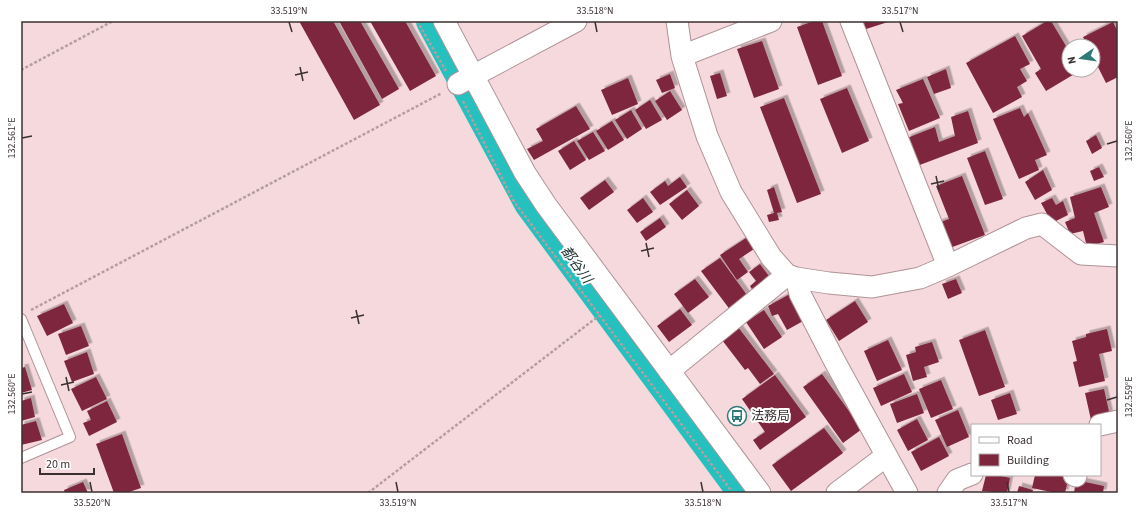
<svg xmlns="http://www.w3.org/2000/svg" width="1139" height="514" viewBox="0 0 1139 514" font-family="'Source Sans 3','Noto Sans JP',sans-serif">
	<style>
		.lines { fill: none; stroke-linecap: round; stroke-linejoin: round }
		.river { stroke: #24c1be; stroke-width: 32 }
		.building { fill: #7d263c; filter: url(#shadow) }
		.lane-casing { stroke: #ae9397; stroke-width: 12 }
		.street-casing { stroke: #ae9397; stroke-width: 23 }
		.path { stroke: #b59ea1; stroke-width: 2.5; stroke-dasharray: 3 2; stroke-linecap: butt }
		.lane { stroke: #fff; stroke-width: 10 }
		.street { stroke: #fff; stroke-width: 21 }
		.ticks { fill: none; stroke: #3b3031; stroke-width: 1.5 }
		.labels { text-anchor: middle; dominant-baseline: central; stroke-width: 4; stroke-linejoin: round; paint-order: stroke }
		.poi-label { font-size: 13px; fill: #3b3031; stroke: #fff; text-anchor: start }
		.water-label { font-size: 14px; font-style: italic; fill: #172f2e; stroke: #fff }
		.neatline { fill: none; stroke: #3b3031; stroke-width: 1.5 }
		.ticks-label { font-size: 10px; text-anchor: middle; fill: #3b3031 }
	</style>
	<defs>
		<filter id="shadow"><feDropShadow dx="3.5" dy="-3.5" stdDeviation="0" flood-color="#0004"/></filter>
	</defs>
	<rect width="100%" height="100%" fill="#f6d9dd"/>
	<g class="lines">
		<!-- river -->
		<path class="river" d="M432 21 530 203 744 493"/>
	</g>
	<!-- building -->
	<path class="building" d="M299 21H333L380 105 354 120Z
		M339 21H360L399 89 382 99Z
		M370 21H405L436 76 410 91Z
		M814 21H822L842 76 818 85 797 27Z
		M857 21H891L860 31Z
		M1047 21H1051L1069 51V70H1081L1046 91 1035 73 1041 69 1022 36Z
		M1113 22 1118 32V77L1106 83 1093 57V46H1088L1083 37Z
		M1015 36 1030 64 1020 69 1027 81 1017 87 1022 97 993 113 966 63Z
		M762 41 779 89 754 98 737 49Z
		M946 69 951 88 934 94 927 77Z
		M720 73 727 96 717 99 710 76Z
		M670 74 675 88 662 93 656 80Z
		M628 78 638 104 612 115 601 90Z
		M923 79 940 118 909 131 898 104 903 103 896 90Z
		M847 88 869 141 842 153 820 99Z
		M670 91 682 110 667 120 655 101Z
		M784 98 821 194 797 203 760 107Z
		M650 100 662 120 646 129 635 110Z
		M576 106 590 129 534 160 527 149 543 141 536 129Z
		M1020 108 1024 117 1028 113 1047 155 1035 160 1039 170 1019 179 993 119Z
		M631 110 642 129 627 139 615 120Z
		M968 111 978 143 917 166 907 138 935 127 939 142 955 136 951 117Z
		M612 121 624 140 608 150 596 131Z
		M593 132 605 151 589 160 577 141Z
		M1096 135 1102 148 1092 154 1086 141Z
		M574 141 586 160 570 170 558 151Z
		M985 151 1003 199 985 205 967 158Z
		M1099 167 1104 177 1094 181 1090 171Z
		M1043 170 1052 190 1035 200 1025 182Z
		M962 176 985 235 947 249 938 223 949 219 936 186Z
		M680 177 687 187 660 205 650 192 665 181 668 186Z
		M605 180 614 192 589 210 580 198Z
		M774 187 782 212 777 213 779 220 769 222 767 215 774 213 767 190Z
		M1101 187 1109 207 1094 213 1104 242 1087 247 1083 231 1070 234 1065 222 1075 218 1070 197Z
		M687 190 699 206 682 220 669 204Z
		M643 198 653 212 637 223 627 210Z
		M1052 198 1056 205 1063 201 1068 215 1052 223 1041 203Z
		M660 218 666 227 646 241 640 232Z
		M746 238 754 249 739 259 748 272 737 280 720 255Z
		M720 258 752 302 734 315 701 271Z
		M760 264 774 283 756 296 750 286 756 281 749 272Z
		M695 279 709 297 688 313 674 294Z
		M956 279 962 293 948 299 942 284Z
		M790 294 805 320 787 330 778 314 772 316 768 306Z
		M855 301 868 322 839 341 826 320Z
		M64 304 73 323 47 336 37 316Z
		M680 309 692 325 669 342 657 326Z
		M764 310 782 337 764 349 746 322Z
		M81 326 89 346 66 355 58 334Z
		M738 327 774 374 760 384 748 368 745 370 722 340Z
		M1107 329 1112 351 1099 354 1105 381 1079 387 1073 362 1077 361 1072 341 1086 337V334Z
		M985 330 1005 387 979 396 959 340Z
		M888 340 902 370 877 381 864 351Z
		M932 342 939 362 924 367 927 377 913 381 906 355 916 352 915 347Z
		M87 352 94 374 72 382 64 361Z
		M25 367 32 390 21 393V368Z
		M822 374 862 429 843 443 803 387Z
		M904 374 912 392 881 406 873 388Z
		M775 375 806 417 760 450 753 440 765 432 742 399Z
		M96 377 107 399 82 411 71 389Z
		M941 380 953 409 931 418 919 389Z
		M1104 389 1110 416 1091 420 1085 393Z
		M1010 393 1017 414 998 420 991 400Z
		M917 394 924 413 897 423 890 404Z
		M31 398 35 417 21 421V401Z
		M107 401 117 422 89 436 83 423 91 420 87 411Z
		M958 410 969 437 947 447 935 420Z
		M917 419 928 440 908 451 897 430Z
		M36 421 42 440 21 445V425Z
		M824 428 843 453 791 491 772 465Z
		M122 434 141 488 126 493H114L96 444Z
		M939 437 949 456 921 471 911 452Z
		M986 475H997L1010 478 1007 493 982 491Z
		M1035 475 1069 476 1065 493H1056L1032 488Z
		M1076 480 1104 486 1103 493H1074Z
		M83 482 88 493H65L64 490Z
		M1019 486 1033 490 1032 493H1017Z"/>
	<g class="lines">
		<!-- lane casing -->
		<g class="lane-casing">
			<path id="lane" d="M21 319 70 437 21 458"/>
		</g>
		<!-- street casing -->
		<g class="street-casing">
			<path id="street" d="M444 21 525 173 546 205 760 493
				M677 21 682 56 707 136 731 192 771 257 787 275 796 278 829 283 872 287 920 278 948 266 1026 228 1042 224 1081 254 1118 256
				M851 21 948 266
				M682 56 771 21
				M458 84 576 21
				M796 278 800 294 834 360 907 493
				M669 371 787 275
				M1100 425 1118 421
				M1074 475 1076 476
				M837 493 886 456
				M948 493 957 480 972 474"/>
		</g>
		<!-- path -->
		<path class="path" d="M417 21 446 71
			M21 70 113 21
			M463 101 513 200 733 493
			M31 310 442 93
			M368 493 600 315"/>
		<!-- lane -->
		<use href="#lane" class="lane"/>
		<!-- street -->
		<use href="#street" class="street"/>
	</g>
	<!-- ticks -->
	<path class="ticks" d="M289 22 292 32M595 22 597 32M900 22 903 32M300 67 303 81M295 75 308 72M22 138 32 136M1107 144 1117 141M936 176 939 190M931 184 944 181M646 243 649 257M641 251 654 248M356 310 359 324M351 318 364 315M66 377 69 391M61 385 74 382M22 394 32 392M1107 400 1117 397M90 482 92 492M396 482 398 492M701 482 703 492M1007 482 1009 492"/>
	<!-- icons -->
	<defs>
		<g id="bus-ring" transform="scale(1)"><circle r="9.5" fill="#fff" stroke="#2f7977" stroke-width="1.5"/><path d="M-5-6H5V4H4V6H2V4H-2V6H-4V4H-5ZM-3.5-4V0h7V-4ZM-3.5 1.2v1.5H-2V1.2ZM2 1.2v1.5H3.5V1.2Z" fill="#2f7977"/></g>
	</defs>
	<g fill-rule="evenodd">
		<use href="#bus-ring" x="737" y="416"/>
	</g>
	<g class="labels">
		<!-- poi labels -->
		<g class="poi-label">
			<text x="751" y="416">法務局</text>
		</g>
		<!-- water labels -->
		<g class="water-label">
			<text transform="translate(576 265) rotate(54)">都谷川</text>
		</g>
	</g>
	<!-- border -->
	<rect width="1139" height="514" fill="none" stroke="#ffffff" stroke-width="44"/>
	<!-- legend -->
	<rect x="971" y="424" width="130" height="52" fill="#ffffff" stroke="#b1acad"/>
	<rect x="979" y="437" width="20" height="6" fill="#ffffff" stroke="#b1acad"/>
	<text x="1007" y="444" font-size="12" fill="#3b3031">Road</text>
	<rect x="979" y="454" width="20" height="12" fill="#7d263c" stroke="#b1acad"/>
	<text x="1007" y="464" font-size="12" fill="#3b3031">Building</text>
	<!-- north arrow -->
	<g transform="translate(1081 58) rotate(257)"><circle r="19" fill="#ffffff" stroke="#b1acad"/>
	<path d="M0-3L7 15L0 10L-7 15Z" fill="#2f7977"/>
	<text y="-6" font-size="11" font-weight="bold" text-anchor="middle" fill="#3b3031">N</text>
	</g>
	<!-- scale -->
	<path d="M40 468v6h54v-6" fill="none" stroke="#3b3031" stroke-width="2"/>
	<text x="46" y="468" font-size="12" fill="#3b3031" stroke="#ffffff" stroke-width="3" paint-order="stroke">20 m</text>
	<rect x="22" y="22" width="1095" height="470" class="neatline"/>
	<g class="ticks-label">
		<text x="289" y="14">33.519°N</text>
		<text x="595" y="14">33.518°N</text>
		<text x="900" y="14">33.517°N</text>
		<text transform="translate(11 138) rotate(-90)" y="4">132.561°E</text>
		<text transform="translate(1128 141) rotate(-90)" y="4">132.560°E</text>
		<text transform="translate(11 394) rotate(-90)" y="4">132.560°E</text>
		<text transform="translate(1128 397) rotate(-90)" y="4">132.559°E</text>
		<text x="92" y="506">33.520°N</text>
		<text x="398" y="506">33.519°N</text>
		<text x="703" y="506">33.518°N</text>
		<text x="1009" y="506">33.517°N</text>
	</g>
</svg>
